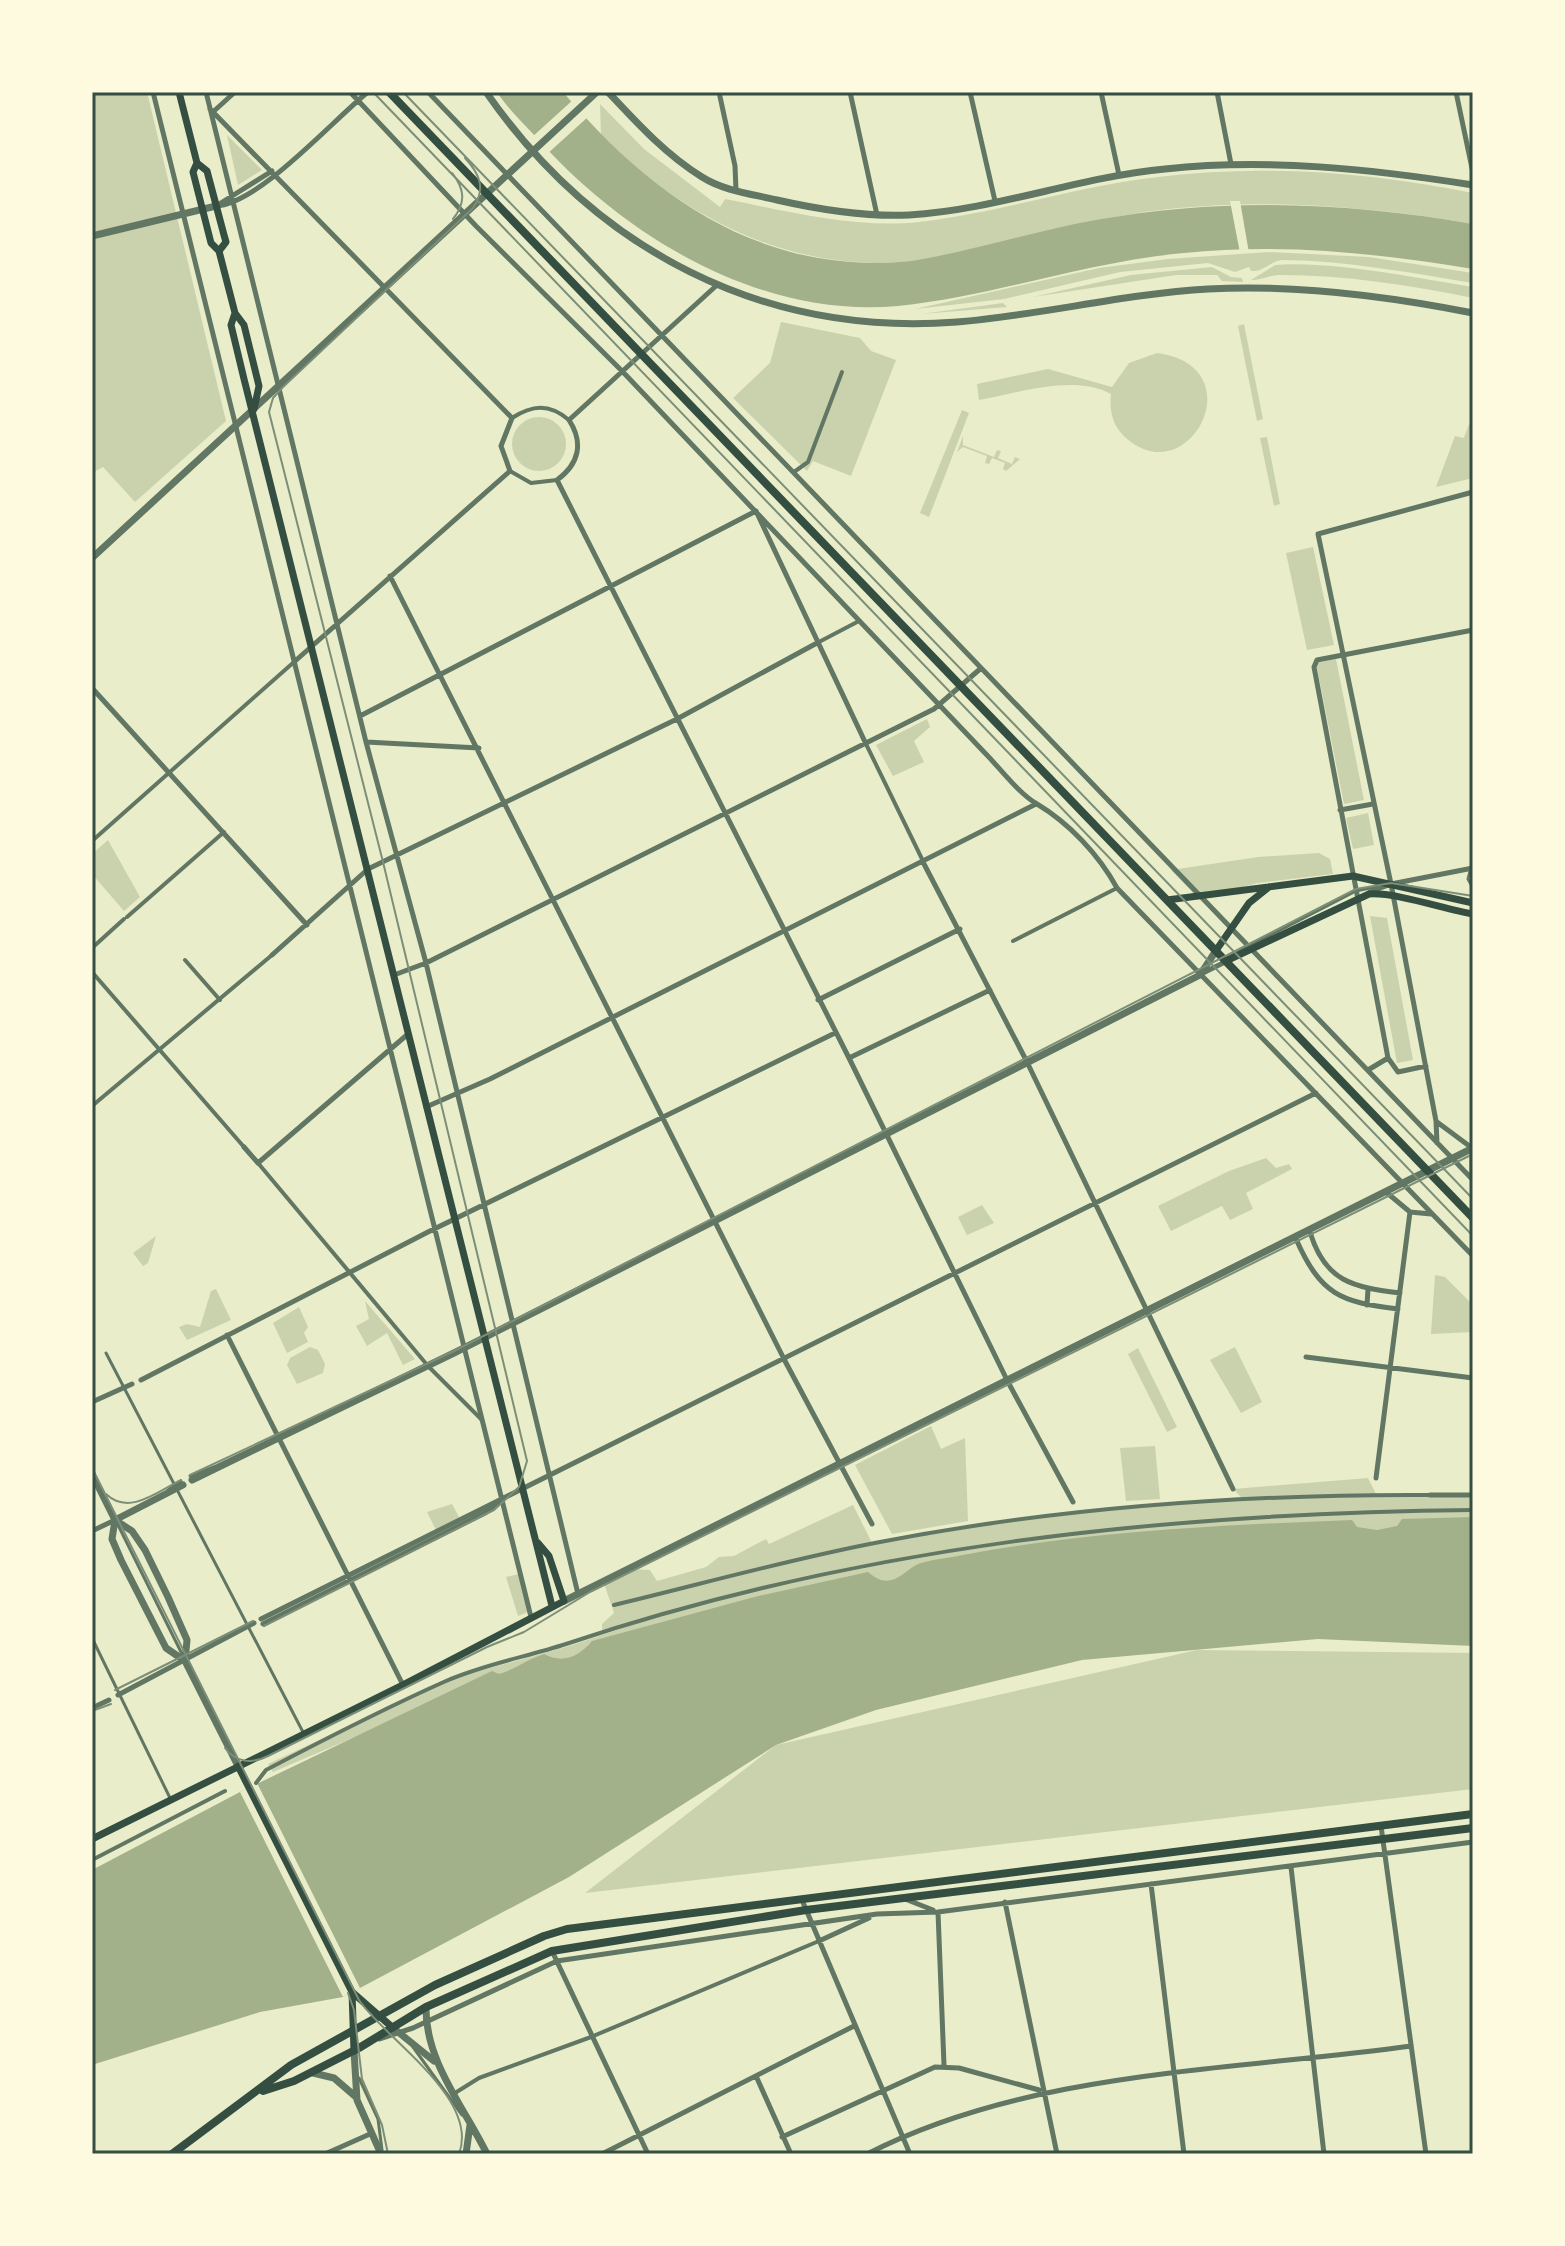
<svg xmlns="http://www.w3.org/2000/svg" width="1565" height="2246" viewBox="0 0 1565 2246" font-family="Overpass,sans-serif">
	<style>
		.green { fill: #cad2ad }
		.water { fill: #a3b18a }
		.pier { fill: #e9edc9 }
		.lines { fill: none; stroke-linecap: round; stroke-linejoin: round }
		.service { stroke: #617663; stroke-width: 3 }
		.pedestrian { stroke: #617663; stroke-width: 4 }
		.minor { stroke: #617663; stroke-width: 5 }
		.tertiary { stroke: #617663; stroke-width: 7 }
		.secondary { stroke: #344e41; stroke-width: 7 }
		.primary { stroke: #344e41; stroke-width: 8 }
		.tram { stroke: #7c8e77; stroke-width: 2 }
		.neatline { fill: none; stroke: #344e41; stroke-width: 3 }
	</style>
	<rect width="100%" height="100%" fill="#e9edc9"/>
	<!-- green -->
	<path class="green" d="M92 92H147L226 421 135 502 103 467 92 473Z
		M600 104 644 149 720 207 725 199C787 211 856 229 919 222 999 213 1077 186 1158 177 1262 164 1370 172 1473 193V224C1365 205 1253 197 1144 212 1065 224 989 249 911 261 790 273 686 218 601 137Z
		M227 135 262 170 238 185Z
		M1269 252 1369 257 1473 273V283C1411 273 1348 261 1285 260 1270 260 1265 272 1251 271L1249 267 1235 272 1208 263 1120 272 1004 299 915 309 1099 268 1168 259Z
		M1275 265C1330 260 1418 278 1473 287V298C1410 285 1344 275 1280 275 1270 275 1262 280 1251 280Z
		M1212 267 1231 277 1242 278 1243 282 1222 281 1217 275H1176L1033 297 1131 275Z
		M1003 303 1007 307 921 314Z
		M781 322 860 338 871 351 896 360 851 476 813 461 807 471 733 398 770 363Z
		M1244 324 1263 419 1257 421 1238 326Z
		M1157 353C1256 366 1189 494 1126 438 1113 427 1109 411 1111 394 1074 374 1018 393 979 400L977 384 1048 369 1112 387 1129 363Z
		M962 410 969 413 929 517 920 513Z
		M512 444a27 27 0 1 1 54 0a27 27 0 1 1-54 0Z
		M1469 424 1473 426V478L1436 487 1455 436 1464 438Z
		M963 436V445L994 457 997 450 1001 451 998 458 1012 464 1015 457 1020 459 1006 471 1003 469 1005 463 992 458 989 464 985 463 987 456 963 447 957 452Z
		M1267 437 1280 504 1274 506 1260 438Z
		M1313 547 1334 645 1307 650 1286 553Z
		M1336 659 1364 800 1344 804 1316 663Z
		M927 719 930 727 914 741 924 762 893 776 876 745Z
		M1368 813 1374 845 1353 849 1346 818Z
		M108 840 140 897 124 911 92 874V854Z
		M1319 853 1330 859 1333 874 1258 883 1198 898 1171 870 1258 857Z
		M1370 916 1387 918 1413 1060 1397 1063Z
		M1266 1158 1276 1168 1289 1164 1292 1169 1246 1193 1253 1209 1230 1220 1222 1206 1171 1231 1158 1206 1229 1171Z
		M982 1205 994 1223 967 1235 958 1217Z
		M156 1236 148 1263 143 1266 133 1253Z
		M1435 1275 1445 1277 1473 1305V1332L1431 1334Z
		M216 1289 231 1320 187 1340 179 1327 187 1324 200 1327 211 1291Z
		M365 1301 415 1359 403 1365 387 1333 367 1346 356 1326 369 1319Z
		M299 1307 308 1327 304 1333 308 1342 287 1353 273 1323Z
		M310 1347 318 1350 325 1364 323 1373 297 1384 287 1365 290 1358Z
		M1235 1347 1262 1402 1241 1413 1210 1360Z
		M1138 1348 1177 1427 1167 1432 1128 1354Z
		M931 1426 941 1449 965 1438 968 1521 892 1534 855 1465Z
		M1155 1446 1160 1499 1126 1501 1120 1448Z
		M1368 1478 1376 1494 1268 1497 1473 1495V1528L581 1662 491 1679 273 1772 268 1764 448 1680 569 1646 662 1615 602 1630V1624L614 1613 604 1583 630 1569 650 1570 657 1581 706 1567 719 1557 734 1556 766 1539 769 1544 853 1505 872 1543 1005 1521 1241 1497 1233 1489Z
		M452 1504 460 1519 436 1530 427 1512Z
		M519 1574 528 1612 518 1616 506 1577Z
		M1197 1650 1473 1653V1789L585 1893 776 1745Z"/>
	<!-- water -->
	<path class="water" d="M497 92H563C653 199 765 276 911 261 973 251 1034 231 1096 220 1221 197 1348 202 1473 224V269C1376 253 1282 243 1184 253 1086 262 994 296 898 306 760 319 624 236 537 138 523 123 508 109 497 92Z
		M1473 1517V1646L1318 1639 1082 1660 876 1710 776 1745 569 1877 343 1997 260 2012 92 2065V1870L240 1792 492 1671 499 1674C516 1669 526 1660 544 1654 562 1664 579 1657 592 1641L758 1596 868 1572C893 1594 904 1568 921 1563 934 1559 949 1558 963 1555 1091 1531 1222 1525 1352 1520L1357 1527 1377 1530 1397 1526 1402 1519Z"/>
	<!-- pier -->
	<path class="pier" d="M574 99 589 116 546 155 531 138Z
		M1230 201H1240L1249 253H1240Z
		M257 1783 360 1988 343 1997 240 1792Z"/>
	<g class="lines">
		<!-- service -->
		<path class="service" d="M1470 871 1468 879 1473 888
			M1228 957 1356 891 1384 885
			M106 1353 304 1734
			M190 1476 214 1467
			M168 1490 181 1481
			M117 1523 183 1656
			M92 1638 171 1800
			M413 2047 462 2115
			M359 2078 378 2119 382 2150"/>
		<!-- pedestrian -->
		<path class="pedestrian" d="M512 418C532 405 549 403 569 420
			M510 471 531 483 557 480
			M794 472 808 462 842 372
			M817 643 859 621
			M866 744 923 861
			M92 841 294 662
			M127 917 224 832
			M1013 941 1117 888
			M92 948 124 919
			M185 960 220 1000
			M92 972 244 1147
			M92 1106 272 955
			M258 1163 428 1366 482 1420
			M614 1605C702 1584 790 1559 880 1542 1061 1507 1245 1494 1430 1495
			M256 1783 266 1770C325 1739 385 1708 446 1681 485 1664 526 1657 566 1644 858 1546 1166 1513 1473 1510
			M92 1860 225 1791
			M455 2093 479 2078 591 2037 819 1941"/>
		<!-- minor -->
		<path class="minor" d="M153 92 531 1617
			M206 92 366 742 426 963 578 1594
			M350 92 476 226 622 371 984 752C1000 768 1018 793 1037 804 1069 823 1099 855 1117 888L1473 1256
			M428 92 1473 1180
			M719 92 735 166 736 190
			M850 92 877 215
			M970 92 995 201
			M1101 92 1119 175
			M1217 92 1231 164
			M1456 92 1473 173
			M210 109 512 418 501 446 510 471 294 662
			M214 111 235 92
			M216 206C260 203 332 121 368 92
			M216 206 272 171
			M717 285 569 420C584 443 579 464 557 480L849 1058 1008 1382 1073 1502
			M390 576 785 1361 872 1524
			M92 688 307 925
			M360 716 756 511 866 744
			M366 742 479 748
			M1340 810 1373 804
			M923 862 1026 1060 1233 1489
			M1370 892 1391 884 1473 868
			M272 955 368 869 677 719 817 643
			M1201 974 1227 961
			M394 975 426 963 934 709 980 669
			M818 1000 960 929
			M849 1058 990 990
			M1426 1066 1398 1072 1388 1058 1314 667 1317 660 1473 630
			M1368 1070 1388 1058
			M426 1107 490 1079 1036 804
			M1437 1122 1472 1148V1179
			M1437 1143 1436 1121 1391 884 1318 534 1473 492
			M244 1147 258 1163 408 1034
			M1386 1192 1410 1212 1431 1214
			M1310 1232C1325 1282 1353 1287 1400 1293
			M1296 1239C1321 1295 1340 1302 1398 1309
			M1367 1305 1368 1289
			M227 1335 403 1685
			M1306 1357 1473 1378
			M141 1380 428 1232 835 1033
			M92 1402 132 1384
			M1376 1478 1410 1212
			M1430 1495H1473
			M92 1531 115 1520
			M261 1619 1316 1093
			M263 1624 485 1513 501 1500
			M118 1695 254 1623
			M92 1708 109 1700
			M1381 1826 1426 2154
			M1291 1867 1324 2154
			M1151 1884 1184 2154
			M905 1899 933 1910
			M802 1900 910 2154
			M1005 1902 1057 2154
			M938 1912 944 2065
			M819 1941 869 1918
			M552 1951 648 2154
			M379 2039 413 2028 557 1961 877 1914 938 1912 1473 1842
			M756 2076 791 2154
			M782 2137 935 2067 959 2068 1039 2090
			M325 2154 370 2134
			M602 2154 854 2026
			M867 2154C1031 2070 1231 2071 1411 2046"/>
		<!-- tertiary -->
		<path class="tertiary" d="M486 92C596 250 763 337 957 322 1041 315 1124 294 1208 289 1296 284 1387 296 1473 313
			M608 92C636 122 666 155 702 177 724 191 752 194 777 200 821 210 864 217 909 215 995 210 1079 177 1165 169 1268 158 1371 169 1473 185
			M92 236 216 206
			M92 558 597 92
			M92 1474 115 1520 132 1531 145 1550 168 1597 187 1640 185 1661 238 1766
			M192 1480 454 1353 1200 975 1217 949
			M115 1520 112 1539 121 1560 166 1648 185 1661
			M115 1520 183 1485
			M564 1601 1473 1148
			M426 2007C425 2061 464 2107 487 2154
			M392 2027 434 2061
			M354 2051 357 2100 381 2154
			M313 2073 334 2078 356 2097
			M466 2154 470 2125"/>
		<!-- secondary -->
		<path class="secondary" d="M179 92 197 163 193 172 211 243 219 251 235 313 244 325 259 386 254 409
			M197 163 207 171 224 235 226 242 219 251
			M235 313 231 325 244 379 552 1606
			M1167 900 1353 876 1473 903
			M1217 949 1249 903 1269 887
			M1228 960 1369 894C1395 892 1444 909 1473 914
			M238 1766 352 1992 392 2027
			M92 1839 403 1685 564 1601 549 1556 538 1543
			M352 1992 354 2051"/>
		<!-- primary -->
		<path class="primary" d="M389 92 1473 1218
			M263 2091 294 2081 359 2048 426 2007 552 1951 806 1910 1473 1828
			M172 2154 291 2065 435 1985 544 1936 567 1929 1473 1814"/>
		<!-- tram -->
		<path class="tram" d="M373 92 1473 1236
			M403 92 1473 1199
			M452 173C465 189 466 203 453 219
			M92 1468 359 2000C385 2039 480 2098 459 2154
			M190 1475 454 1351 1356 889 1391 883 1473 896
			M106 1494C129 1516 157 1492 181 1480
			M264 1626 494 1510 519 1487 527 1461 383 862 269 412 273 398 283 387 473 208C486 189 480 174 465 158
			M115 1690 253 1621
			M92 1711 111 1704
			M225 1748C236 1763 252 1764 268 1756L487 1647 524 1632 590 1592 1473 1154
			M348 1993 354 2010 362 2079 382 2125 388 2154"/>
	</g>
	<!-- border -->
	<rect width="1565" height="2246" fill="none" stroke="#fefae0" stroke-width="188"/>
	<rect x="94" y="94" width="1377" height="2058" class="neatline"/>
</svg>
